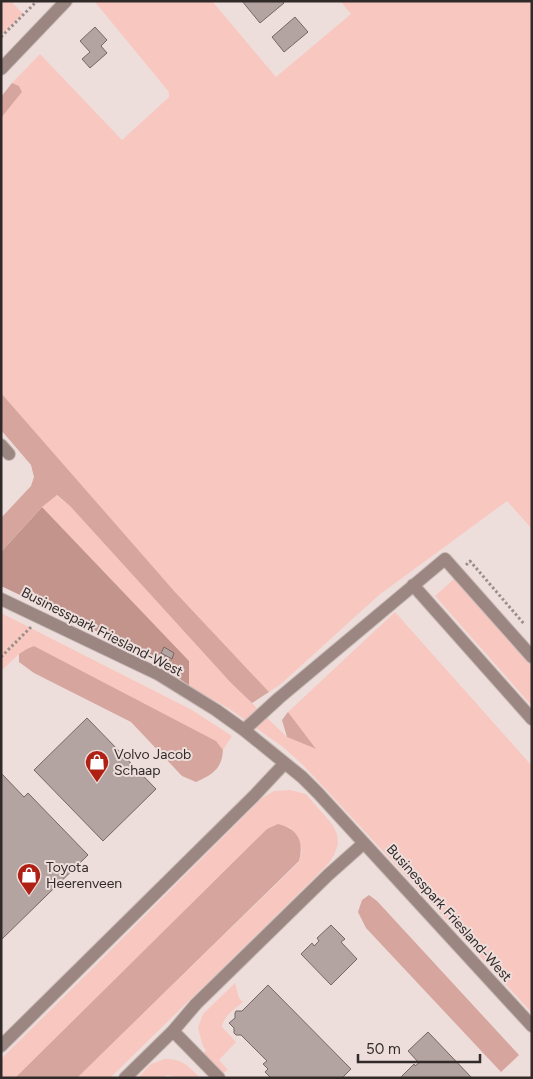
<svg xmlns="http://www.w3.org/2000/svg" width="533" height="1079" viewBox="0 0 533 1079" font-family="Figtree,sans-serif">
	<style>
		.green { fill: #f8c7bf }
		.forest { fill: #c3948c }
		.water { fill: #d6a59d }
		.building { fill: #b3a4a1; stroke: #756764 }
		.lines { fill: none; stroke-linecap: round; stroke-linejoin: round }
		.minor-casing { stroke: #c8bab7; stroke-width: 14 }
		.path { stroke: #9a8e8c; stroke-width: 3; stroke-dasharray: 2.5 2.5; stroke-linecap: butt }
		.minor { stroke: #9b8682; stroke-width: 12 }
		.labels { text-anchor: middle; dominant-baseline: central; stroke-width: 4; stroke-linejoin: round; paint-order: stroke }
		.street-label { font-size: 14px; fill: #302a29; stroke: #eededb }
		.poi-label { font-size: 14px; fill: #302a29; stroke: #eededb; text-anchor: start }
	</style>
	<rect width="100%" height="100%" fill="#eededb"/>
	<!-- green -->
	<path class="green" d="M1 1H11L23 14 1 36Z
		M96 1H212L276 77 351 14 340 1H532V529L507 501 379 595 281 684 269 692 175 592 1 393V118L22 92 19 86 12 83 40 54 122 140 169 97V92L95 2Z
		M56 495 70 506 231 683 287 737 315 749 288 712 395 612 532 766V1013L369 836 303 765 283 747 228 708 189 686V661L42 507Z
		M455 578 532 667V706L435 596Z
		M1 613 192 710 232 736 223 750 216 741 34 646 19 654 1 671Z
		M290 790 306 794 332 824 337 834 338 844 334 855 329 863 299 893 110 1078H77L299 862 302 851 298 836 289 827 267 829 15 1078H1V1059L95 966 262 798 274 791Z
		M235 983 239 998 243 1002C235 1009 223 1016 222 1027L236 1042 219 1060 228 1070 223 1073 211 1064 202 1054 206 1051 203 1046 199 1032 198 1028 200 1022 203 1014Z
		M165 1059C181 1058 190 1067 200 1078H178L168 1075 160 1078H138L151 1064Z"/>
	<!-- forest -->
	<path class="forest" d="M42 507 189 661V686L155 659 1 586V552Z"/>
	<!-- water -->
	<path class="water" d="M12 83 19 86 22 92 1 118V97Z
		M1 393 175 592 269 692 252 703 231 683 70 506 57 495 42 507 1 552V518L31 486 34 477 31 465 1 430Z
		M34 646 216 741 223 750C222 769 212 775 196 782L182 776 131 722 34 673 19 662V654L27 649Z
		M288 712 316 749 287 737 282 720Z
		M278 824C299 829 304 842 299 861L77 1078H15L267 829Z
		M369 895 377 901 519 1055 501 1072 366 928 358 912 362 900Z"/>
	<!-- building -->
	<path class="building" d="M242 1H282L284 3 260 23Z
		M295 17 308 32 284 52 272 37Z
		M95 27 107 40 101 46 107 53 90 68 82 59 90 52 80 41Z
		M164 647 174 653 172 659 161 653Z
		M87 718 156 789 103 841 34 770Z
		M1 773 24 797 28 793 88 855 1 940Z
		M331 925 345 939 341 942 357 959 331 985 301 954 312 943 314 946 319 941 317 938Z
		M268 985 351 1069 342 1078H271L265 1072 268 1069 263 1064 267 1061 241 1035H236L234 1033V1028L229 1023 235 1018V1013L236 1011H242Z
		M428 1032 472 1078H400L414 1064 415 1066 419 1063 408 1051Z"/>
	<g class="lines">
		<!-- minor casing -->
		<g class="minor-casing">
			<path id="minor" d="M1 69 66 1
				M1 445 9 454
				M413 585 532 719
				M1 599 158 674 216 710 244 730 302 777 318 793 532 1026
				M244 730 279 698 445 559 532 657
				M173 1031 219 1078
				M1 1046 254 796 285 763
				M125 1078 173 1031 196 1004 328 875 364 843"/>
		</g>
		<!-- path -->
		<path class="path" d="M1 37 37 1
			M466 565 470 561 525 625
			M1 657 31 627"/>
		<!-- minor -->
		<use href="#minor" class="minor"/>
	</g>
	<!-- icons -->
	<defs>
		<g id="shop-pin" transform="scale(1.25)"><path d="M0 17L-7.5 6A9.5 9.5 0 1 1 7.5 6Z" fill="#b02115" stroke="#eededb"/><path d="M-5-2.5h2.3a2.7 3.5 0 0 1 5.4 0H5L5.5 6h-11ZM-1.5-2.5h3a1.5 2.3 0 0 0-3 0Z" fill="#fff"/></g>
	</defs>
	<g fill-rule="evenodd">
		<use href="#shop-pin" x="97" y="762"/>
		<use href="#shop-pin" x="29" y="875"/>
	</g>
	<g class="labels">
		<!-- street labels -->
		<g class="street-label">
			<text transform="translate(102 632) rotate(27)">Businesspark Friesland-West</text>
			<text transform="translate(449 913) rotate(48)">Businesspark Friesland-West</text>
		</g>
		<!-- poi labels -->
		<g class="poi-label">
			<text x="114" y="754">Volvo Jacob<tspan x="114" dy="16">Schaap</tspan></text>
			<text x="46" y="867">Toyota<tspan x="46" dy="16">Heerenveen</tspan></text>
		</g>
	</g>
	<!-- border -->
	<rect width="533" height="1079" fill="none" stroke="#302a29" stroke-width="5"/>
	<!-- scale -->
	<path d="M358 1054v8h122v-8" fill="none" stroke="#302a29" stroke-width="2.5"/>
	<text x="366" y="1054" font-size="15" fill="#302a29" stroke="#eededb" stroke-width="4" paint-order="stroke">50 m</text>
</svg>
